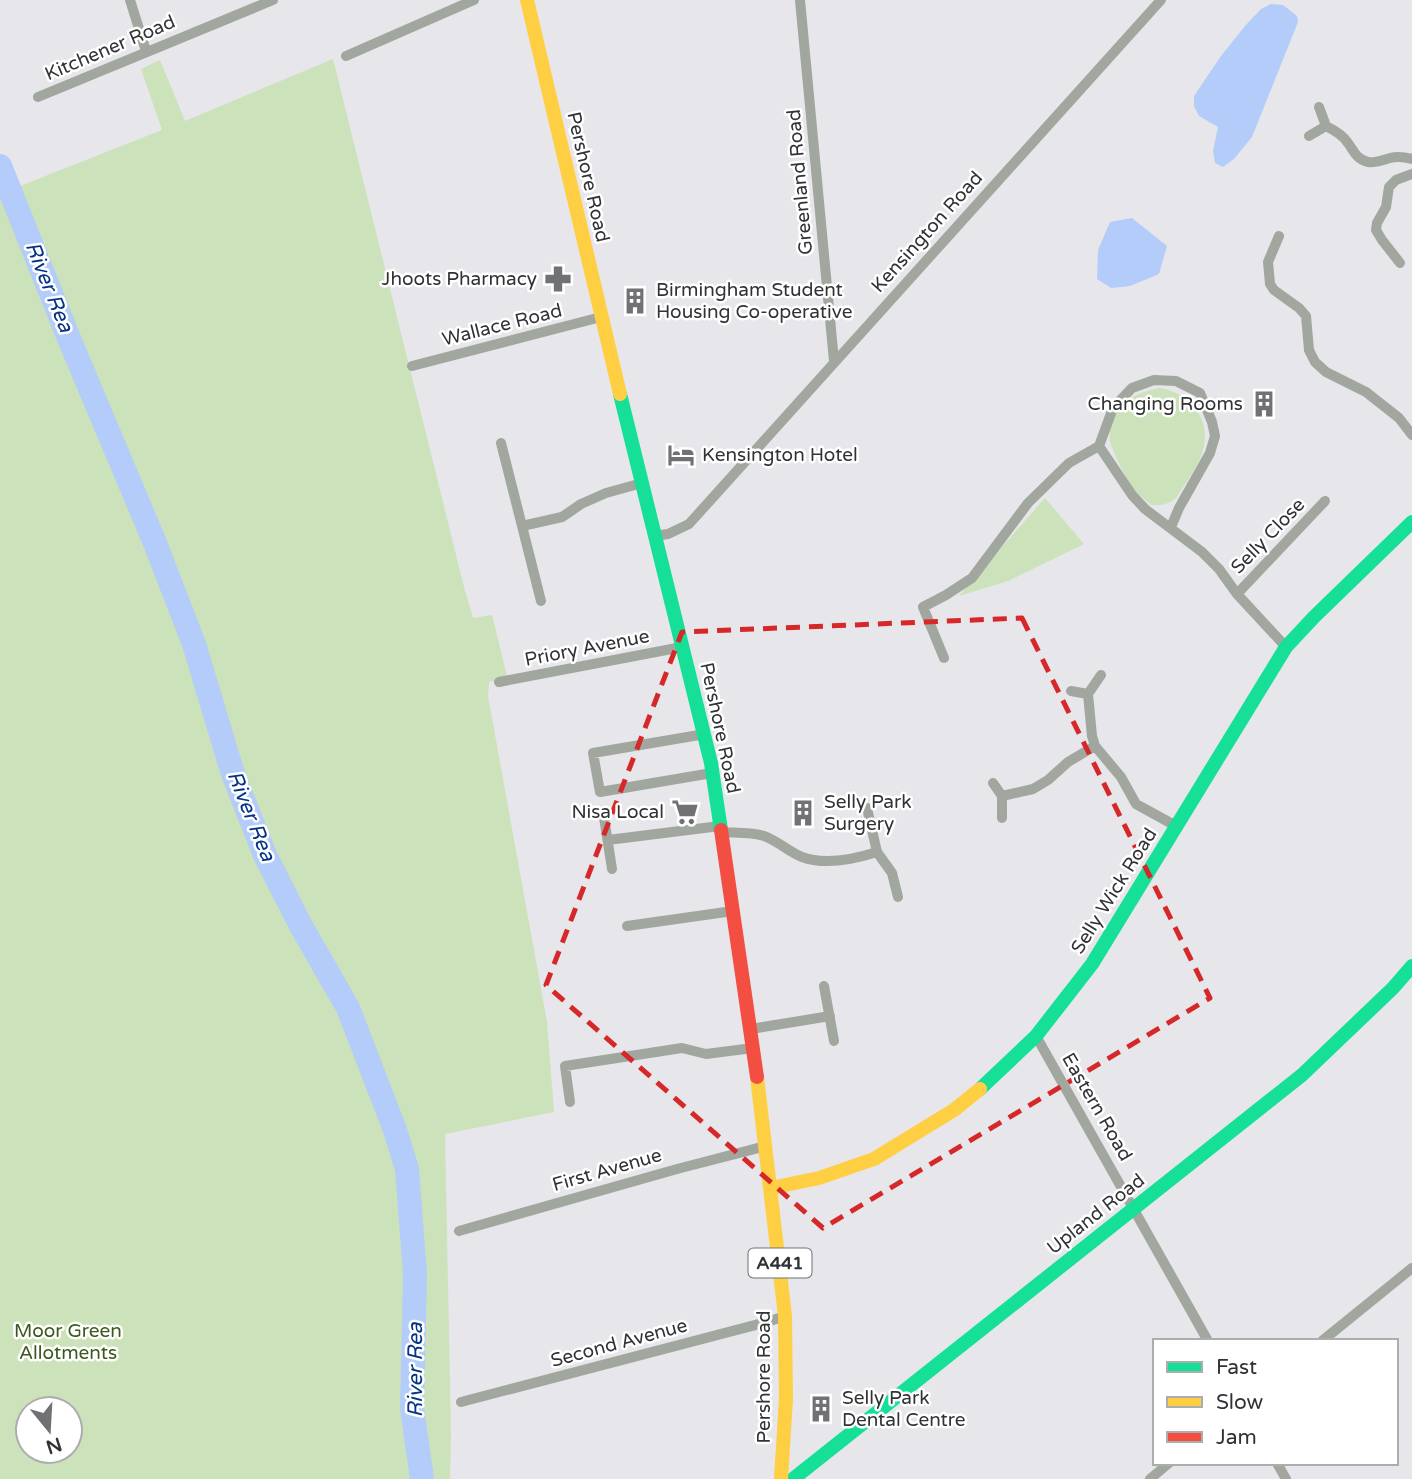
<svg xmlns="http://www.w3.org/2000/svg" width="1412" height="1479" viewBox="0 0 1412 1479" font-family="'Varela Round',sans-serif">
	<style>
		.green { fill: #cce2ba; fill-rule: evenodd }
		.water { fill: #b4ccf9 }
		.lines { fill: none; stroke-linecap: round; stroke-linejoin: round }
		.river { stroke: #b4ccf9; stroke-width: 24 }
		.street { stroke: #a1a79e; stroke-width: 10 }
		.fast { stroke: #16e098; stroke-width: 14 }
		.slow { stroke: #ffcf43; stroke-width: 14 }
		.jam { stroke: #f24e42; stroke-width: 14 }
		.marked { fill: none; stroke: #d62828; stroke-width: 5; stroke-dasharray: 14 9; stroke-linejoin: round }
		.labels { text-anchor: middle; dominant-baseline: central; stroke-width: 5; stroke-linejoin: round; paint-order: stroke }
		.shield { fill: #fff; stroke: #6f7072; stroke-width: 2 }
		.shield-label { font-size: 18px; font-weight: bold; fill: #313235 }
		.street-label { font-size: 19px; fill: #313235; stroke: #fff }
		.poi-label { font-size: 19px; fill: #313235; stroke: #fff; text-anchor: start }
		.park-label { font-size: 19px; fill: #3d571e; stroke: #fff }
		.water-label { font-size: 21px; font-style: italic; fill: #033286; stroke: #fff }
	</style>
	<rect width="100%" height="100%" fill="#e6e6eb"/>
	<!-- green -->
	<path class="green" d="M333 59 465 591 473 618 492 615 507 676 489 682 488 696 547 1022 554 1112 445 1134 451 1436 450 1479H0V166L10 190 162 130 141 69 160 60 185 121ZM28 1409H70V1451H28Z
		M1160 388C1176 391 1191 399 1199 414 1216 445 1193 472 1176 498 1168 505 1161 505 1151 505 1145 499 1136 493 1131 486 1126 477 1112 451 1110 441 1105 410 1133 392 1160 388Z
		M1045 498 1084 544 1008 581 959 596Z"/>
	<!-- water -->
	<path class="water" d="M1271 4 1283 5 1297 16 1298 22 1252 137 1234 159 1223 167 1215 163 1213 151 1218 127 1199 116 1194 106V96L1221 56 1245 26 1261 9Z
		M1132 218 1167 246 1159 274 1130 286 1111 288 1097 279 1098 250 1110 222Z"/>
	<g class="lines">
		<!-- river -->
		<path class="river" d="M0 166 70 341 155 543 194 644 233 774 265 855 301 926 348 1008 395 1130 407 1169 415 1274 412 1408 422 1479"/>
		<!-- street -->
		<path class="street" d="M130 0 146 51
			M800 0 834 361
			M346 56 474 0
			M38 97 273 0
			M1319 107 1326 126
			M1309 136 1326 126C1334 130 1343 135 1348 143 1354 151 1356 159 1368 162 1376 163 1382 160 1390 158 1397 156 1405 157 1412 159
			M1279 236 1268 262 1270 284 1274 290 1299 308 1306 316 1309 350 1315 362 1326 372 1366 392 1399 418 1412 435
			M1400 263 1382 240 1376 230 1377 223 1386 207 1389 187 1396 180 1412 174
			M412 366 601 317
			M501 443 541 601
			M1099 446 1113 408 1132 388 1154 380 1176 381 1200 393 1212 422 1215 436 1210 453 1179 508 1171 527
			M522 526 562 517 581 504 606 493 642 483
			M655 536 668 534 689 524 1161 0
			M1237 594 1325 501
			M944 658 923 607 946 595 972 578 1028 503 1069 463 1099 446 1132 495 1145 509 1202 552 1219 569 1237 594 1286 647
			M499 682 682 647
			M1071 691 1088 694 1101 675
			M1088 694 1092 736 1095 746 1121 777 1136 804 1176 826
			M705 734 593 753 600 792 712 773
			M993 783 1002 796V818
			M1002 796 1033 789 1048 780 1068 762 1095 746
			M867 808 877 852 892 873 898 897
			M603 811 612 869
			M721 832C734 833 751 832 764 836 778 841 789 852 802 857 826 866 855 859 877 852
			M608 840 720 826
			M627 926 733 911
			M824 986 834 1041
			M751 1029 830 1016
			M1036 1036 1208 1341
			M570 1102 565 1066 682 1048 706 1054 753 1048
			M459 1231 677 1169 766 1146
			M1322 1341 1412 1268
			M461 1402 767 1322 785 1316
			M1277 1463 1286 1479
			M1150 1479 1169 1463"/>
		<!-- fast -->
		<path class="fast" d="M620 394 711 763 721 830
			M980 1089 1036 1036 1092 964 1286 647 1314 617 1412 522
			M793 1479 1302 1075 1393 988 1412 966"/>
		<!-- slow -->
		<path class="slow" d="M527 0 620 394
			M757 1077 785 1316 786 1399 781 1479
			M771 1188 819 1178 874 1159 954 1110 980 1089"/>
		<!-- jam -->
		<path class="jam" d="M721 830 757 1077"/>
	</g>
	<!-- marked area -->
	<path class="marked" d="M1022 618 1210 998 823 1228 546 985 682 632Z"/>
	<!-- icons -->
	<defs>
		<g id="pharmacy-bare" transform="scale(2.1)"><path d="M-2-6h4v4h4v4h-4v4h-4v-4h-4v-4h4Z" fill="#707175" stroke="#fff" stroke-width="2.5" paint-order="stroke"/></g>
		<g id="building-bare" transform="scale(2.1)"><path d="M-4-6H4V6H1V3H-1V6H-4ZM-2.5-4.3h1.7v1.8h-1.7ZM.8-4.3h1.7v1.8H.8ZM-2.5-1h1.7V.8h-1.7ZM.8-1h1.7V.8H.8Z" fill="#707175" stroke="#fff" stroke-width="2.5" paint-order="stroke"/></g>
		<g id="hotel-bare" transform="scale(2.1)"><path d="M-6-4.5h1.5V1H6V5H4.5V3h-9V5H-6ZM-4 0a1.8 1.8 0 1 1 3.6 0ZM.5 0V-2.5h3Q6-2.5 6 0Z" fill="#707175" stroke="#fff" stroke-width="2.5" paint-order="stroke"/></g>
		<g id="supermarket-bare" transform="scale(2.1)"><path d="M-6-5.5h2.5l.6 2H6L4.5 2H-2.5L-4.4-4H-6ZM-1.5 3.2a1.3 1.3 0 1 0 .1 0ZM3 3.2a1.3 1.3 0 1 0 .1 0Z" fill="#707175" stroke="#fff" stroke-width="2.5" paint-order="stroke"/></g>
	</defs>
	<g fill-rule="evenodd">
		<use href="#pharmacy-bare" x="558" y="279"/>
		<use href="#building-bare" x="635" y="301"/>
		<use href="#building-bare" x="1264" y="404"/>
		<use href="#hotel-bare" x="681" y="455"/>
		<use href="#supermarket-bare" x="685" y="812"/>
		<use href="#building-bare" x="803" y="813"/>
		<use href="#building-bare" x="821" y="1409"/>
	</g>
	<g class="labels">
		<!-- shield labels -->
		<rect class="shield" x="748.5" y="1248.5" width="63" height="29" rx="5"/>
		<g class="shield-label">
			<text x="780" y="1263">A441</text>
		</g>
		<!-- street labels -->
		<g class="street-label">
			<text transform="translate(110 48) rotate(-23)">Kitchener Road</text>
			<text transform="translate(588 177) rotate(77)">Pershore Road</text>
			<text transform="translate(800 182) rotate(-95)">Greenland Road</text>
			<text transform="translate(927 232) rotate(-48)">Kensington Road</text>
			<text transform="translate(502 325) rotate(-14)">Wallace Road</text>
			<text transform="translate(1268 536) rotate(-46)">Selly Close</text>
			<text transform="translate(587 648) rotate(-11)">Priory Avenue</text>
			<text transform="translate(720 728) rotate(78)">Pershore Road</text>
			<text transform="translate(1114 891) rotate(-58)">Selly Wick Road</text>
			<text transform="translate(1097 1107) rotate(60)">Eastern Road</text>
			<text transform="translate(607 1170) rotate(-16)">First Avenue</text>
			<text transform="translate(1096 1214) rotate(-38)">Upland Road</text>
			<text transform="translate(619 1343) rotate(-15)">Second Avenue</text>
			<text transform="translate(764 1377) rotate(-90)">Pershore Road</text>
		</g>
		<!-- poi labels -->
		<g class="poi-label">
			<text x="537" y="279" text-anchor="end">Jhoots Pharmacy</text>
			<text x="656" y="290">Birmingham Student<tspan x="656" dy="22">Housing Co-operative</tspan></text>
			<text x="1243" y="404" text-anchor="end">Changing Rooms</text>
			<text x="702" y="455">Kensington Hotel</text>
			<text x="824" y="802">Selly Park<tspan x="824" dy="22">Surgery</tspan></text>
			<text x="664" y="812" text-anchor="end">Nisa Local</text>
			<text x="842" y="1398">Selly Park<tspan x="842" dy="22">Dental Centre</tspan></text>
		</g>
		<!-- park labels -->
		<g class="park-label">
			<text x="68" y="1331">Moor Green<tspan x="68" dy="22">Allotments</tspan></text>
		</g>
		<!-- water labels -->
		<g class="water-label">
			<text transform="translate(49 287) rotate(68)">River Rea</text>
			<text transform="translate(251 816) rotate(68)">River Rea</text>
			<text transform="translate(415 1370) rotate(-90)">River Rea</text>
		</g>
	</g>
	<!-- legend -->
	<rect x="1153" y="1339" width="245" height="126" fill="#ffffff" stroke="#adadae" stroke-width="2"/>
	<rect x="1167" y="1362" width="35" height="10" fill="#16e098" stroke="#adadae" stroke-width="2"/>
	<text x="1216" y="1374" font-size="21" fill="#313235">Fast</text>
	<rect x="1167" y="1397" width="35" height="10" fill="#ffcf43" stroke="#adadae" stroke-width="2"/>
	<text x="1216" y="1409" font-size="21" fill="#313235">Slow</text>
	<rect x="1167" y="1432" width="35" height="10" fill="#f24e42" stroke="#adadae" stroke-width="2"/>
	<text x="1216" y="1444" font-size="21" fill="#313235">Jam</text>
	<!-- north arrow -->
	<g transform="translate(49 1430) rotate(162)"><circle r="33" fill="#ffffff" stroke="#adadae" stroke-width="2"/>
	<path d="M0-5L12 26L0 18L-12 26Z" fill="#707175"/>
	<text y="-10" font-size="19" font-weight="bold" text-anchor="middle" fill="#313235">N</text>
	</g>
</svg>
